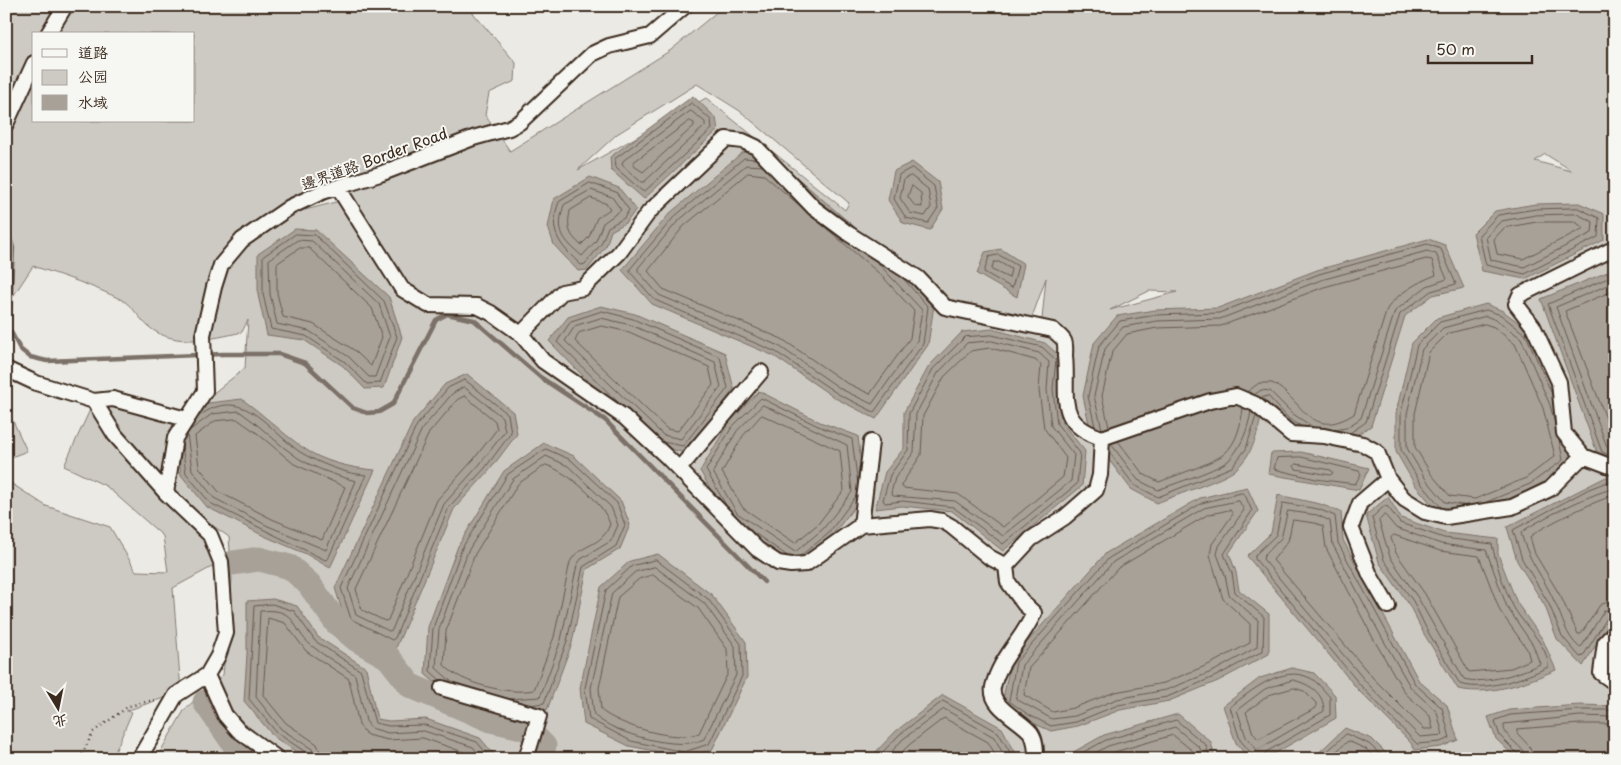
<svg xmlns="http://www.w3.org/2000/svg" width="1621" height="765" viewBox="0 0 1621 765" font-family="'Playpen Sans','LXGW WenKai TC',sans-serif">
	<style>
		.green { fill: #cdcac4; stroke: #847a71; fill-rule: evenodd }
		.water { fill: #a8a198; stroke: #7c7167 }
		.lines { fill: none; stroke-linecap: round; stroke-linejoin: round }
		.shore { stroke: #675a4f; stroke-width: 1 }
		.stream { stroke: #7c7167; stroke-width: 4.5 }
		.river { stroke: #a8a198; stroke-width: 25 }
		.minor-casing { stroke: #3b2a1e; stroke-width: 18 }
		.path { stroke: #3b2a1e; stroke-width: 2.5; stroke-dasharray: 1 4; stroke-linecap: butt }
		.minor { stroke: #f6f6f2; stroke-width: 14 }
		.labels { text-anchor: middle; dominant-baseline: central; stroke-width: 4; stroke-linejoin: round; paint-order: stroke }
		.street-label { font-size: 15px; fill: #3b2a1e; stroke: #f6f6f2 }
	</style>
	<rect width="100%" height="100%" fill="#ebeae5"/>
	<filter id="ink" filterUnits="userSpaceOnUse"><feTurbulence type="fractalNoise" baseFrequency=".02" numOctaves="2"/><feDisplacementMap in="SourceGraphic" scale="10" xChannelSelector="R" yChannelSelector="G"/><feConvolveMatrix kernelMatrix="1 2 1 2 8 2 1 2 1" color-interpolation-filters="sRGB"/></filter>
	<g filter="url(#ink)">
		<!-- green -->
		<path class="green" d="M6 6H467L516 63 515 81 489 93 485 115 510 151 671 50 724 6H1615V759H156L185 709 223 675 232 579 229 537 168 494 221 562 173 588 181 692 126 711 132 712 112 759H6V480L46 506 110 527 136 571 168 572 163 536 106 486 64 466 94 401 178 416 166 492 211 395 245 368 248 320 242 332C212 339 175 348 149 327 140 320 133 306 122 300 94 286 63 276 33 266L6 307ZM34 34H194V121H34ZM697 84 740 111 849 203 845 210 706 98 578 170 617 134ZM1545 154 1571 170V171L1535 161ZM339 189 344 200 305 210 306 209ZM1046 278 1042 319 1032 320H1031ZM1149 291 1177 292 1110 310ZM406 292 485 312 416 306Z
			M6 417 13 421 27 451 6 459Z"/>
		<!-- water -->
		<path class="water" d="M693 96 716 118 718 130 644 199 611 170 610 157Z
			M743 152 772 156 894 261 934 305 928 345 876 419 835 398 774 356 652 304 622 270 670 213Z
			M912 162 938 182 943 209 930 230 903 223 888 200 894 171Z
			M590 177 619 188 636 209 627 222 611 231 606 246 587 270 578 271 554 245 548 227 554 199Z
			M1579 203 1604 214V240L1525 279 1482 271 1473 233 1495 211 1535 204Z
			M295 229 316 230 389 297 402 337 384 388 365 389 343 366 304 340 267 335 258 295V254Z
			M1428 239 1445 245 1464 288 1433 295 1405 316 1371 426 1350 439 1316 443 1286 423 1264 399C1260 425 1256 452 1235 470 1225 479 1173 496 1157 503L1131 489 1092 438 1083 396 1094 343 1117 316 1155 310 1218 308 1317 270Z
			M1001 249 1024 264 1017 297 977 274 985 252Z
			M1615 269V462L1599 458 1541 299Z
			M1486 304 1503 311 1530 331 1561 402 1576 464 1535 494 1477 518 1439 513 1415 485 1396 452V413L1412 343 1437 318Z
			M601 306 635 314 725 353 734 389 685 453 658 446 581 374 549 341 568 317Z
			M992 329 1045 343 1062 358 1058 389 1062 423 1085 451 1082 486 1003 551 952 511 902 506 875 509 885 472 904 448V412L929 366 962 332Z
			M467 374 513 412 517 434 489 471 454 509 396 648 346 623 335 588 413 422 445 384Z
			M759 391 820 422 858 436 864 495 831 537 795 567 729 521 700 471 728 424Z
			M242 399C263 414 281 432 302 447 323 462 351 468 375 470L330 568 306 554 264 536 207 507 181 475 175 427 208 403Z
			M544 443 574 456 621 501 630 525 620 549 587 569 572 643 547 710H505L449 695 425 674 428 627 458 546 504 471Z
			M1301 452 1369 468 1359 490 1268 474 1271 453Z
			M1606 477H1615V615L1583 666 1557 639 1545 606 1517 561 1507 527Z
			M1247 487 1258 511 1229 553 1236 572 1239 590 1269 614V654L1218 681 1169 701 1120 710 1078 726 1051 731 1026 720 1002 703 1011 660 1106 553 1200 498Z
			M1278 495 1320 504 1341 512 1343 540 1419 681 1447 705 1458 740 1441 747 1415 750 1410 742 1359 691 1247 556 1271 533Z
			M1388 497 1401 518 1445 533 1498 539V554L1517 603 1543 640 1556 670C1525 683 1492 696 1458 689L1424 634 1408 603 1379 562 1366 515Z
			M658 554 712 595 746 642 747 677 712 750 685 757 629 746 584 724 580 688 601 587 630 561Z
			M273 599 297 606 318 637 366 668 377 719 389 721 426 719 480 738 498 759H307L274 737 244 701 247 654V601Z
			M1292 668 1314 673 1335 695 1336 718 1265 759H1249L1236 743 1223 706 1260 678Z
			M943 695 1002 728 1019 759H869L896 731Z
			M1580 705 1615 706V759H1517L1496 739 1488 717 1509 710Z
			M1178 714 1211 742 1215 759H1061L1104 735Z
			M1345 728 1372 739 1392 759H1312Z"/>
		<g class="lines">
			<!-- shore -->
			<path class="shore" d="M692 103 711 120 712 129 645 191H642L616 168 615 159Z
				M691 111 705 122V126L644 182H641L622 165 623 161Z
				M690 121 694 123V126L643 172 634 166V162Z
				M756 159 744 158 674 217 630 269V272L655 300 776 352 838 394 874 412 923 344 928 307 902 277
				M763 166 746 165 678 221 638 268V271L659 295 779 346 841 389 872 404 917 341 922 310 875 260
				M912 168 934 186 938 208 928 223 906 218 894 199 899 175Z
				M748 173 764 175 881 275 914 311 910 338 870 394 845 382 782 339 663 289 648 271 683 227Z
				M911 176 928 189 931 207 925 216 910 213 900 198 904 179Z
				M590 183 616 192 629 210 624 218 608 227 601 244 585 264 581 265C560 245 547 232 559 202Z
				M912 186 921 193 922 207 915 206 908 197Z
				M591 190 612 197 621 210 603 223 596 241 582 256C563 240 555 231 564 205Z
				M591 198 607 204 610 209 597 218 589 237 581 245C568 234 567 227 570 211Z
				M1578 208 1599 218 1598 237 1525 274 1486 265 1479 235 1498 215 1536 209Z
				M1577 214 1593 222 1592 233 1524 267 1491 260 1486 237 1501 221 1536 215Z
				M1537 222H1575L1584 228 1523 259 1497 254 1494 239 1504 228Z
				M296 234 315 235 384 301 397 337 380 383 367 384 345 362 306 336 271 329 263 294V257Z
				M298 240 312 241 379 304 390 337 375 377H369L349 357 309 331 277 324 270 294 269 260Z
				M300 248H309L372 308 382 337 371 366 354 350 313 324 283 317 277 293V264Z
				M999 255 1018 266 1012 288 984 272 989 257Z
				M994 262H999L1011 269 1009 278 992 270Z
				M1615 275 1548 304 1602 452 1615 457
				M1615 282 1556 307 1607 447 1615 450
				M1615 290 1565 311 1615 442
				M601 318 631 325 715 362 721 387 681 439 663 435 565 341 575 326Z
				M1485 324 1494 327 1515 344 1543 408 1555 456 1526 478 1475 499 1450 496 1431 474 1415 447V414L1429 352 1447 334Z
				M602 326 629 332 709 367 713 385 678 431 667 429 575 341 579 333Z
				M992 335 1042 347 1056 360 1053 389 1057 424 1080 453 1077 484 1003 544 953 507 903 501 885 503 883 500 890 475 908 450 909 413 933 369 965 337Z
				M992 341 1039 353 1049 362 1047 390 1051 426 1074 455 1071 481 1003 536 955 501 893 496 891 493 895 478 914 452 916 414 938 373 967 343Z
				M991 348 1035 360 1041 365 1039 390 1044 428 1066 458 1063 477 1003 527 958 494 903 488 901 485 921 455 923 416 944 377 971 351Z
				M465 380 508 414 511 433 485 468 449 507 395 638 392 640 351 619 341 588 417 425 448 388Z
				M464 387 502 417 505 431 480 464 444 504 392 630 389 631 356 615 348 588 422 429 452 394Z
				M1254 395 1261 390 1270 391 1293 414 1313 427
				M465 396 495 421 497 429 474 459 437 500 388 620 385 621 362 610 356 589 429 433 457 400Z
				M1260 398 1268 396 1289 419 1301 426
				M763 405 847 445 852 492 823 529 795 552 737 513 713 472 737 431Z
				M622 406 557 342 571 321 602 311 633 319 720 357 728 388 683 446 663 442
				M762 415 840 451 844 490 818 524 795 543 743 508 722 472 743 436Z
				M237 419 257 433 294 464 345 487 322 540 272 519 219 492 199 467 195 436 215 421Z
				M1095 426 1088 396 1099 346 1120 321 1156 315 1219 313 1319 274 1427 244 1441 249 1456 284 1431 291 1400 314 1366 422 1350 433
				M1109 427 1102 396 1112 352 1127 334 1157 328 1221 326 1324 287 1426 259 1432 260 1436 275C1420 281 1397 293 1387 309L1354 414C1309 442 1303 399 1272 383H1259L1247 392
				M1102 429 1094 396 1105 349 1123 327 1157 321 1220 319 1321 280 1427 251 1436 254 1447 279 1427 286 1395 311 1361 418 1346 428 1333 430
				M187 434 192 470 214 498 268 526 326 550 356 481C337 476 314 468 298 458 277 444 260 425 239 411L212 414 189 431
				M1118 441 1143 474 1159 482C1174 476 1213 463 1224 454 1237 443 1241 424 1243 408
				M1111 444 1138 480 1158 490C1173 484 1220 469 1229 460 1242 446 1248 429 1251 411
				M182 445 186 473 210 503 325 560 328 559 366 475C360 474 353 474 347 472 332 468 313 460 300 452 267 429 243 384 199 416
				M1109 452 1134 485 1158 497 1232 467 1246 449 1256 416
				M1301 457 1359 471 1361 474 1355 484 1316 479 1274 469 1277 458Z
				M1296 464 1331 470 1333 473 1330 475 1296 469 1294 466Z
				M546 465C568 472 603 502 610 524 602 548 580 543 570 562L554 637 534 690C509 695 461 684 444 665L446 631 475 554 518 484Z
				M1615 482H1607L1589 489 1513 530 1522 559 1549 604 1562 636 1580 657 1583 656 1609 615 1615 613
				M1615 489C1602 488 1529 524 1521 533 1529 563 1544 577 1555 603 1563 618 1565 635 1579 647L1582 646 1604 611 1615 607
				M1242 493 1245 495 1252 511 1224 554 1232 573 1235 592 1264 617 1263 651 1216 676 1167 697 1118 705 1076 722 1051 726 1029 715 1009 701 1016 662 1109 558 1202 503Z
				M1615 496C1603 496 1537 529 1530 537L1535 554 1561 597 1578 634H1581L1600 605 1615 599
				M1239 501 1244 510 1219 546 1217 554 1225 575 1229 595 1258 620 1257 647 1214 671 1166 690 1117 699 1075 716 1052 719 1016 699 1022 665 1113 562 1204 508Z
				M1283 503 1318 509 1335 516 1338 543 1415 684 1442 708 1450 738 1440 742 1417 744 1362 687 1255 559V555L1276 535Z
				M1484 503 1530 484 1563 460 1559 440
				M726 505 706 470 732 427 761 398 818 426 852 439 858 485
				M1385 506 1388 507 1400 523 1444 538 1492 544C1496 564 1503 585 1512 604 1521 624 1549 644 1548 667 1525 678 1486 692 1460 684L1428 632 1413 601 1384 560 1372 518Z
				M1468 506 1445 502 1425 478 1407 448V414L1422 349 1443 328 1486 316 1498 321 1521 338 1550 405 1555 424
				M1441 507 1420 482 1401 450V413L1417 345 1440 322 1486 310 1501 315 1526 335 1552 394
				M1230 510 1233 514 1212 544 1210 555 1223 599 1250 624V643L1210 664 1164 683 1115 692 1073 708 1053 712 1024 695 1029 668 1118 568 1207 515Z
				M1288 511 1317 515 1330 521 1333 545 1381 636 1411 688 1437 712 1443 735 1420 737 1367 683 1263 559 1264 556 1281 538Z
				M1385 515 1396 528 1441 544 1486 550 1507 607 1533 645 1540 664C1521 673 1485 685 1464 679L1418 598 1390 557 1379 521Z
				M1293 520 1315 523 1323 526 1326 548 1374 640 1405 693 1430 716 1433 729H1424L1373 678 1273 560 1288 541Z
				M747 528 789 557
				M1394 535 1440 551 1479 556 1500 611 1527 649 1530 660 1511 668 1469 672 1425 594 1396 553 1391 538Z
				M800 556 828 534 856 496
				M656 560 708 599 741 644 742 676 709 744 684 752 631 741 589 719 585 688 606 590 632 566Z
				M655 567 704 603 735 646 736 675 704 739C680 752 614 734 594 715L591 688 612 593 635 572Z
				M653 575 698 608 727 649 728 673 699 733C677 743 620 726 601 710L599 688 618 597 639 579Z
				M440 680 430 671 433 628 462 548 508 474 546 449 571 460 617 503 625 525 616 546 583 567 567 641 544 703 530 705
				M1293 680C1310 684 1324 693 1324 711L1257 750 1246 737 1237 710 1265 689Z
				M453 683 436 668 439 629 468 551 513 479 546 456 568 466 611 507 618 525 611 541 581 559 577 565 561 640 540 697 509 699
				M1294 688 1304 691 1316 703V708L1258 739 1253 733 1246 712 1269 695Z
				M309 759 307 753 277 733 249 699 254 606 272 604 294 611 315 641 361 671 375 723 389 726 425 725 477 742 491 759
				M315 759 312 749 281 729 256 697 260 611C299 607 290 629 312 646 325 657 341 665 355 675L366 721 371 728 388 733 424 731 473 747 483 759
				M323 759 317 744 286 723 263 695 268 618 285 623 306 651 349 679 359 725 367 735 388 740 423 738 469 754 473 759
				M876 759 899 735 943 701 998 732 1014 759
				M885 759 903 739 944 709 994 737 1006 759
				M895 759 909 745 944 718 988 742 998 759
				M1071 759 1106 740 1176 720 1206 745 1210 759
				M1084 759 1108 746 1175 727 1200 748 1203 759
				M1100 759 1111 753 1173 735 1194 752 1196 759
				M1253 759 1252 754 1240 740 1230 707C1251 691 1282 664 1310 678 1317 681 1324 691 1330 697V715L1266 752 1263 759
				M1319 759 1346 734 1369 744 1385 759
				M1328 759 1348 741 1366 749 1376 759
				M1520 759 1518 754 1500 736 1495 722 1496 720 1510 715 1580 710H1615
				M1526 759C1525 744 1502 739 1504 724L1580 716 1615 717
				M1533 759 1530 747 1517 733V729L1580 724H1615"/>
			<!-- stream -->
			<path class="stream" d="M6 231 10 237 13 248 9 328 20 349 30 357 47 361 223 354H279L305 363 353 408 367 413 379 412 393 404 436 320 447 314 474 320 540 377 605 420 764 582"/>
			<!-- river -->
			<path class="river" d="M233 563 259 559 290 567 309 584 336 622 356 639 388 657 411 686 491 720 526 728 544 746
				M205 702 235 745 250 759"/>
			<!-- minor casing -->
			<g class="minor-casing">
				<path id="minor" d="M48 34 65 6
					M6 124 34 63
					M339 189 402 289 428 305 477 306 491 313 521 334 543 361 624 417 668 458 757 549 778 563 791 565 806 564 861 525 930 519 942 521 951 526 989 557 1006 566 1008 582 1024 604 1034 613C1023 639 999 659 993 687 989 707 1021 720 1031 733 1036 740 1036 750 1036 759
					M521 334 562 292 583 288 619 253 649 212 726 139 743 141 756 147 814 208 849 234 918 278 945 307 1053 330C1056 333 1062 337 1064 341 1066 345 1065 352 1065 356 1069 395 1054 423 1102 438L1210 401 1236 396 1255 404 1291 434 1324 436 1363 444 1377 452 1388 479 1404 499 1425 512 1446 517 1512 507 1550 489 1583 456 1615 468
					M6 369 36 383 94 401 115 435 166 493
					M94 401 113 399 186 419
					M1583 456 1564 433 1559 382 1533 326 1516 304 1520 295 1615 248
					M679 469 761 372
					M1388 479 1360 503 1351 527 1370 575 1388 606
					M861 525 871 442
					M1006 566 1031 539 1065 517 1096 490 1100 475 1102 438
					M1615 632 1605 643 1601 673 1615 683
					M207 675 225 715 238 730 278 759
					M442 688 539 716 526 759
					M139 759 176 695 207 675 218 656 226 633 221 562 210 535 166 493 175 438 205 391 203 335 214 287 221 265 242 240 290 207 322 192 380 174 473 138 509 128 520 122 592 54 609 46 650 36 685 6"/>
			</g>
			<!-- path -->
			<path class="path" d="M80 759 93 732 129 706 158 699"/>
			<!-- minor -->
			<use href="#minor" class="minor"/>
		</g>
	</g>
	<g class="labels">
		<!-- street labels -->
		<g class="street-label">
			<text transform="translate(374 158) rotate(-20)">邊界道路 Border Road</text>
		</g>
	</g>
	<!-- margin -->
	<rect width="1621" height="765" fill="none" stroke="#f6f6f2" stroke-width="25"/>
	<rect x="12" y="12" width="1596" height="740" fill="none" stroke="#3b2a1e" stroke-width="2" filter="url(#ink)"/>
	<!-- legend -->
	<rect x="32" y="32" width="162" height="90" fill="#f6f6f2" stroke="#aba49d"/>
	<rect x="42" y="49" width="25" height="8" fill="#f6f6f2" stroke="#aba49d"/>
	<text x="78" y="58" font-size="15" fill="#3b2a1e">道路</text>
	<rect x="42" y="70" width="25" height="15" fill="#cdcac4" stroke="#aba49d"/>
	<text x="78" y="82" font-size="15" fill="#3b2a1e">公园</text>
	<rect x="42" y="95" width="25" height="15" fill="#a8a198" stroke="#aba49d"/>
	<text x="78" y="108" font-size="15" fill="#3b2a1e">水域</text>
	<!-- north arrow -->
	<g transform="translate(58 708) rotate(170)" stroke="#f6f6f2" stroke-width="4" paint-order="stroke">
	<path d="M0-4L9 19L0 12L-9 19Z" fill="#3b2a1e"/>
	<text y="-8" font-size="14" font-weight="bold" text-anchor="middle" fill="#3b2a1e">北</text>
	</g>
	<!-- scale -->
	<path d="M1428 55v8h104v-8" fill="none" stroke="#3b2a1e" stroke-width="2.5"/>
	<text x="1436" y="55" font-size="15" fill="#3b2a1e" stroke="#f6f6f2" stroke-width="4" paint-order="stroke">50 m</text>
</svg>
